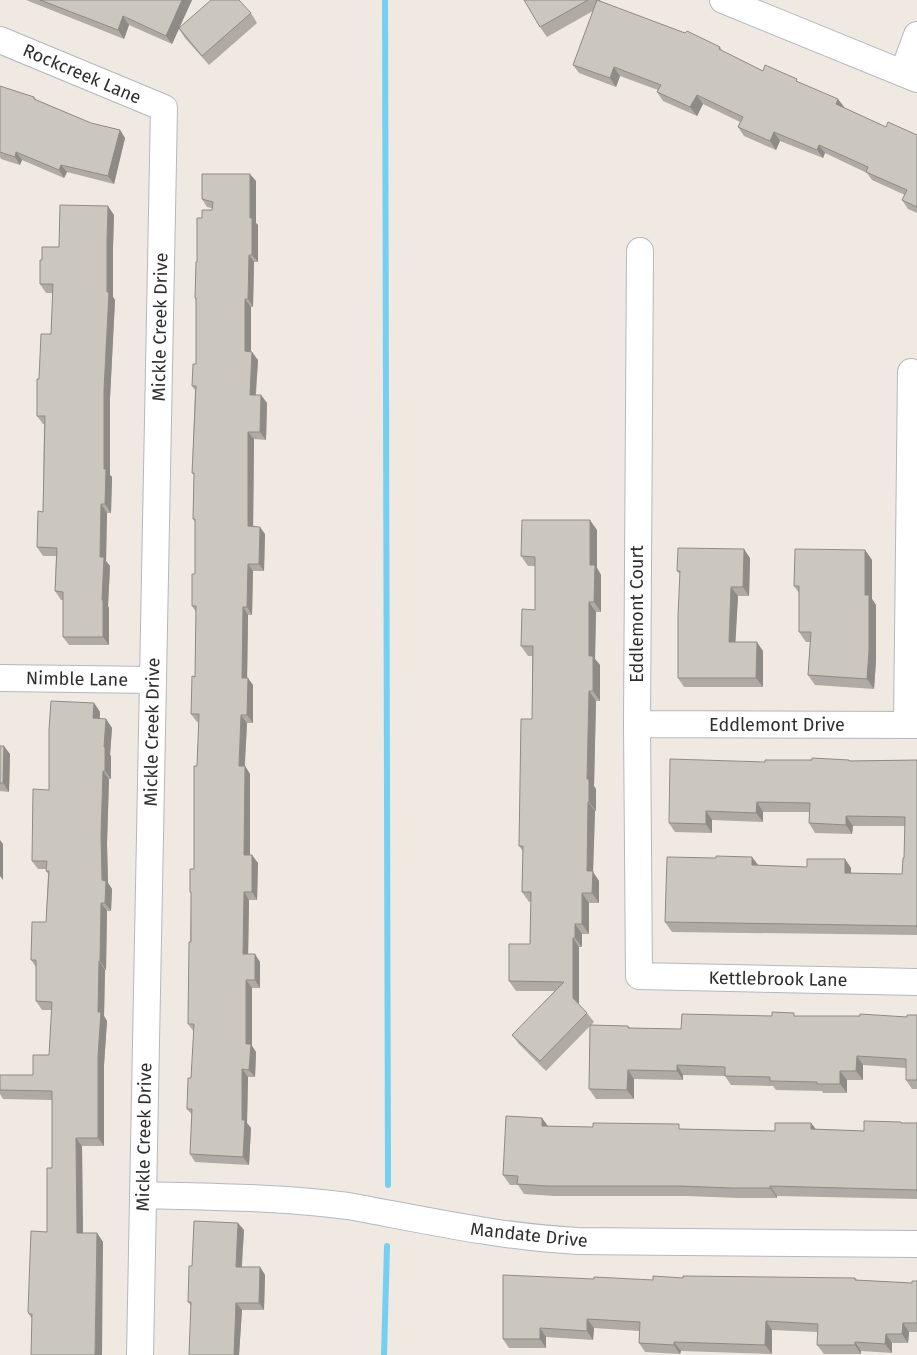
<svg xmlns="http://www.w3.org/2000/svg" width="917" height="1355" viewBox="0 0 917 1355" font-family="'Fira Sans',sans-serif">
	<style>
		.lines { fill: none; stroke-linecap: round; stroke-linejoin: round }
		.stream { stroke: #75cff0; stroke-width: 6 }
		.minor-casing { stroke: #b4b7c1; stroke-width: 28 }
		.minor { stroke: #fff; stroke-width: 26 }
		.wall { fill: #afaba4 }
		.shaded-wall { fill: #8e8b86 }
		.building { fill: #cbc7bf; stroke: #8e8b86 }
		.labels { text-anchor: middle; dominant-baseline: central; stroke-width: 4.5; stroke-linejoin: round; paint-order: stroke }
		.street-label { font-size: 18px; fill: #2e2e2e; stroke: #fff }
	</style>
	<rect width="100%" height="100%" fill="#efe9e1"/>
	<g class="lines">
		<!-- stream -->
		<path class="stream" d="M385 0 388 1185
			M384 1355 387 1246"/>
		<!-- minor casing -->
		<g class="minor-casing">
			<path id="minor" d="M723 0 917 79
				M0 40 164 108 140 1355
				M903 73 917 35
				M640 251 637 724 639 976 917 982
				M0 678 153 680
				M637 724 917 725
				M907 725 911 372
				M143 1195C211 1197 280 1197 348 1206 425 1220 500 1237 578 1241L917 1244"/>
		</g>
		<!-- minor -->
		<use href="#minor" class="minor"/>
	</g>
	<!-- wall -->
	<path class="wall" d="M26 0H192L179 28 251 13 257 23 209 65 185 38 179 29 172 44 129 25 124 39Z
		M524 0H600L601 2 720 47 722 51 763 71 799 82 844 108 886 127 917 135V213L908 209 902 200 905 195 872 180 867 173 825 153 823 158 780 141 776 150 744 136 738 127 740 122 703 104 697 116 663 101 657 92 658 90 620 76 616 87 579 73 573 65 593 11 547 37 540 27Z
		M0 86 34 97 37 100 91 123 120 130 125 138 114 184 67 172 64 178 22 160 20 165 1 159 0 157Z
		M256 181V223L258 225V262H254L253 307H251V352L258 360 256 395H261L267 403 266 440 254 439 253 527 265 534 264 571H253L252 615H248L247 678 253 685V723H247L245 766 250 774V855L258 863 257 900H249L248 954 260 962V988H252V1046L256 1052 255 1077H248L247 1123 251 1128 249 1165 195 1162 190 1154 192 1115 187 1109 191 1078 194 1032 188 1024 191 894 190 892 194 869 197 766 199 722H197L191 714 195 677 196 612 192 606 195 574V522L193 519 194 475 192 473 195 390 192 386 196 364V301L195 298 197 262 202 218 212 210V208L207 207 202 199Z
		M114 215 113 248V297L115 300 110 398V475L112 477 111 513H107L106 561 110 566 108 606 109 608V645H69L63 637V600H61L55 591 56 556H43L37 547 43 512 44 424H43L37 416 39 379 51 334 53 293H46L40 284 42 260 59 247Z
		M597 530V568L601 575V612H596L595 659 600 665V701H596L594 786 596 789V811H595L593 872 599 881V903H589V934H582V947H579V1005L587 1013 594 1022 591 1025 628 1026 630 1028 681 1029 796 1016 907 1017 917 1015V1089H912L906 1080V1068L863 1065V1080H847V1093H823L822 1091 776 1090 773 1086 731 1085 725 1076 683 1075V1080L634 1079V1099H596L589 1089 590 1026 546 1071 519 1044 512 1035 555 991H516L509 981 530 944 531 902H529L522 892 523 851 519 846 532 719V656H528L521 646 535 610V566H528L521 556Z
		M865 550 872 560V599L876 605V661L874 689 815 685 808 675 810 642H806L799 632V593L794 586Z
		M750 558 749 596H738L735 642 763 651V687H684L678 678 680 574 677 571Z
		M94 703 100 712V719H106L112 728 110 755 111 756V779H109L107 844 108 883 112 889 111 911H107L106 970H105L104 1016 107 1021 104 1065V1146H82L83 1233H97L103 1242 32 1319 29 1314 47 1232 52 1168V1100L3 1099 0 1094V1075H33L49 1055 52 1010H42L36 1001V967L31 960 46 922 48 874 46 871V869H38L32 861 49 790Z
		M0 746 10 754 9 792 0 791Z
		M917 760V935L672 932 665 922 758 865 807 867 845 859 851 868V873L902 874 904 858 905 826H853L852 834 815 833 809 823V812H763V822L712 820V833L675 832 669 823 765 762Z
		M542 1118 548 1126 726 1130 775 1131 811 1123 816 1129 864 1131 902 1123H917V1199L777 1196V1198H739L686 1196H554L524 1194 518 1185H510L503 1175Z
		M244 1230 242 1267H260L265 1275 264 1310H242L239 1355H189L191 1306 188 1302 192 1266Z
		M683 1278H855L857 1280 912 1283 917 1281V1332H909L908 1343H892V1353L861 1351V1354H824L817 1345 818 1332 772 1330V1354L681 1351 680 1354 645 1352 639 1343V1331L594 1328 593 1340 546 1337V1348H509L503 1339 594 1279 653 1280Z"/>
	<!-- shaded-wall -->
	<path class="shaded-wall" d="M182 0H192L172 44 166 36Z
		M123 16 129 25 124 39 118 30Z
		M614 67 620 76 616 87 610 78Z
		M697 95 703 104 697 116 690 107Z
		M838 99 845 108 836 104Z
		M120 130 125 138 114 184 108 176Z
		M774 132 780 141 776 150 770 141Z
		M819 145 825 153 823 158 817 150Z
		M16 152 22 160 20 165 15 157Z
		M61 165 67 172 64 178 59 170Z
		M250 174 256 181V223L258 225V262L252 255 250 218Z
		M108 206 114 215 113 248V297L115 300 110 398V475L112 477 111 513 105 504 104 469V390L107 292V240Z
		M249 255 254 262 253 307 248 299Z
		M245 299 251 307V359L245 351Z
		M252 352 258 360 255 402 250 395Z
		M261 395 267 403 266 440 260 432Z
		M248 432 254 439 253 534 248 526Z
		M101 504 107 513 106 561 110 566 108 606 109 608V645L103 637 100 557Z
		M590 520 597 530V568L601 575V612L594 602 590 565Z
		M260 527 265 534 264 571 259 564Z
		M744 549 750 558 749 596 743 587Z
		M865 550 872 560V599L876 605V661L874 689 867 679 865 595Z
		M248 564 253 571 252 615 247 607Z
		M731 587 738 596 735 651 729 642Z
		M589 602 596 612 595 659 600 665V701L593 691 589 656Z
		M243 607 248 615 247 685 242 678Z
		M757 642 763 651V687L756 678Z
		M248 678 253 685V723L247 715Z
		M589 691 596 701 594 786 596 789V811L589 802 587 779Z
		M94 703 100 712 99 727 93 718Z
		M241 715 247 723 244 774 239 766Z
		M106 719 112 728 110 755 111 756V779L105 771 104 747Z
		M4 746 10 754 9 792 3 783Z
		M245 766 250 774V862L244 855Z
		M103 771 109 779 107 844 108 883 112 889 111 911 105 903 102 880 101 835Z
		M588 802 595 811 593 872 599 881V903L592 893 587 871Z
		M757 802 763 812V822L756 813Z
		M706 811 712 820V833L706 824Z
		M846 816 853 826 852 834 846 825Z
		M0 840 3 844V880L0 876Z
		M252 855 258 863 257 900 252 892Z
		M752 857 759 866 752 865Z
		M845 859 851 868V883L845 873Z
		M244 892 249 900 248 962 243 954Z
		M582 893 589 903V934L582 924Z
		M101 903 107 911 106 970 100 961Z
		M575 924 582 934V947L575 938Z
		M573 938 579 947V1008L573 998Z
		M255 954 260 962V988L255 980Z
		M99 961 105 970 104 1016 107 1021 104 1065V1146L98 1138V1012Z
		M246 980 252 988V1046L256 1052 255 1077 249 1070 246 1044Z
		M857 1056 863 1065V1080L856 1071Z
		M677 1065 683 1075V1080L677 1071Z
		M242 1069 248 1077 247 1123 251 1128 249 1165 243 1157 242 1120Z
		M628 1070 634 1079V1099L627 1090Z
		M840 1071 847 1080V1093L840 1084Z
		M542 1118 549 1128 542 1126Z
		M811 1123 818 1133 811 1129Z
		M76 1138 82 1146 83 1241 77 1233Z
		M770 1186 777 1196V1198L770 1188Z
		M238 1223 244 1230 241 1274 236 1267Z
		M97 1233 103 1242 102 1355H95Z
		M260 1267 265 1275 264 1310 259 1303Z
		M236 1303 242 1310 239 1355H234Z
		M587 1319 594 1328 593 1340 587 1331Z
		M766 1321 772 1330V1354L765 1345Z
		M903 1323 909 1332 908 1343 902 1334Z
		M540 1328 546 1337V1348L540 1339Z
		M886 1334 892 1343V1353L885 1344Z
		M674 1342 681 1351 680 1354 674 1345Z
		M855 1342 861 1351V1354L855 1345Z"/>
	<!-- building -->
	<path class="building" d="M40 0H182L166 36 123 16 118 30Z
		M211 0H239L251 13 202 56 179 28Z
		M524 0H588L540 27Z
		M597 0 685 33 687 31 720 47 719 49 763 71 765 65 797 79 796 81 838 99 836 104 886 127 888 122 917 135V207L902 200 907 190 866 172 868 167 819 145 817 150 774 132 770 141 738 127 743 117 697 95 690 107 657 92 661 85 614 67 610 78 573 65Z
		M0 86 34 97V99L91 123 120 130 108 176 61 165 59 170 16 152 15 157 0 152Z
		M202 174H250V218H252V255H249L248 299H245V351L252 352 250 395H261L260 432H248V526L260 527 259 564H248L247 607H243L242 678H248L247 715H241L239 766H245L244 855H252V892H244L243 954H255V980H246V1044H251L249 1070 242 1069V1120H245L243 1157 190 1154 192 1109H187L188 1078H191L194 1024H188L189 942H191V892H190V869H194V766H197L199 714H191L192 676 195 677 196 606H192V574H195V519H193L194 473H192L196 386H192L193 364H196V298H195L196 262H197V218H202V210H212L213 202 202 199Z
		M60 205 108 206 107 240V292H109L104 390V469H106L105 504H101L100 557H104L102 600H103V637H63V592L55 591 57 548 37 547 38 511 43 512 45 416H37V379H39L41 334H51L53 284H40V260H42V247H59Z
		M522 520H590V565H595L594 602H589V656H593V691H589L587 779H589V802H588L587 871H593L592 893H582V924H575V938H573V998L587 1013 540 1061 512 1035 564 982 509 981V944H530L531 892H522L523 846H519L521 719H532L533 646H521L522 609 535 610V557L521 556Z
		M678 548 744 549 743 587H731L729 642H757L756 678H678V616L680 571H677Z
		M795 549 865 550V595H869V651L867 679 808 675 811 632H799V586H794Z
		M51 701 94 703 93 718 106 719 104 747H105V771H103L101 835 102 880 106 881 105 903H101L100 961H99L98 1012H101L98 1056V1138H76L77 1233H97L95 1355H31L32 1314H29L28 1311 31 1231 47 1232V1168H52V1091L0 1090V1075H33V1055H49L52 1002 36 1001V960H31L32 922H46L49 871H46L47 861H32L33 789 49 790V730Z
		M0 746H4L3 783H0Z
		M812 758 849 760V761L917 760V926L665 922 667 857 716 858V856L752 857V865L807 867V859H845V873L902 874 903 858H904L905 817 846 816V825L809 823 810 803 757 802 756 813 706 811V824L669 823 670 759 765 762V760H812Z
		M772 1012 794 1013V1016H860V1014L907 1017V1015H917V1080H906V1059L857 1056 856 1071H840V1084H817V1082L770 1081V1077L725 1076V1067L677 1065V1071L628 1070 627 1090 589 1089 590 1025 628 1026V1028L681 1029 682 1014 772 1016Z
		M506 1116 542 1118V1126L593 1127V1123L679 1124V1129L726 1130 775 1131V1123H811V1129L864 1131V1121L901 1122V1123H917V1190L770 1186V1188H732L679 1186H547L517 1184 518 1176 503 1175Z
		M194 1221 238 1223 236 1267H260L259 1303H236L234 1355H189L191 1302H188L189 1266H192Z
		M503 1275 594 1279V1277L653 1280V1276L683 1278V1276L855 1278V1280L912 1283V1281H917V1323H903L902 1334H886L885 1344 855 1342V1345H817L818 1324 766 1321 765 1345 674 1342V1345L639 1343 640 1322 587 1319V1331L540 1328V1339H503Z"/>
	<g class="labels">
		<!-- street labels -->
		<g class="street-label">
			<text transform="translate(82 74) rotate(23)">Rockcreek Lane</text>
			<text transform="translate(160 327) rotate(-89)">Mickle Creek Drive</text>
			<text transform="translate(637 614) rotate(-90)">Eddlemont Court</text>
			<text transform="translate(77 679) rotate(1)">Nimble Lane</text>
			<text x="777" y="725">Eddlemont Drive</text>
			<text transform="translate(152 732) rotate(-89)">Mickle Creek Drive</text>
			<text transform="translate(778 979) rotate(1)">Kettlebrook Lane</text>
			<text transform="translate(144 1137) rotate(-89)">Mickle Creek Drive</text>
			<text transform="translate(529 1235) rotate(6)">Mandate Drive</text>
		</g>
	</g>
</svg>
